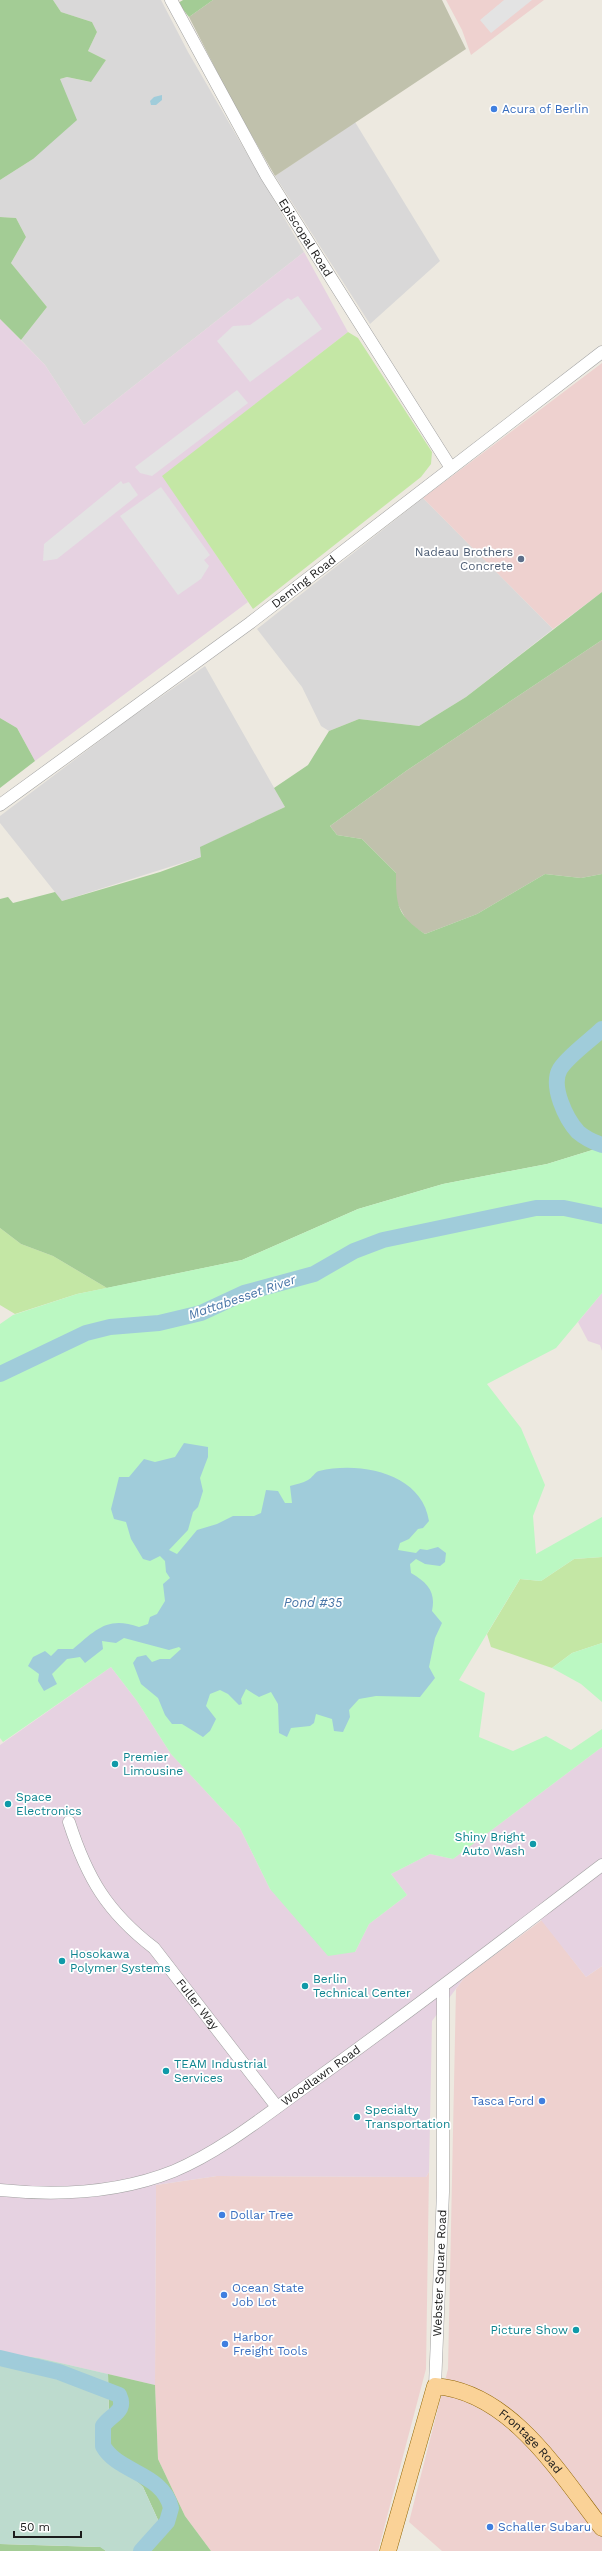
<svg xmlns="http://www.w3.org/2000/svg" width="602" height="2551" viewBox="0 0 602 2551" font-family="'Work Sans',sans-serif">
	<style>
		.residential { fill: #d9d8d8 }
		.commercial { fill: #eed1cf }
		.industrial { fill: #e6d2e1 }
		.construction { fill: #c0c1ac }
		.grass { fill: #c4e7a5 }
		.forest { fill: #a3cc95 }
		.wetland { fill: #bddbce }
		.park { fill: #bbf8c2 }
		.parking { fill: #e3e3e3 }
		.water { fill: #a0ccda }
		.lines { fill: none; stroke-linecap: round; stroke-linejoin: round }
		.river { stroke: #a0ccda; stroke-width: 16 }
		.minor-casing { stroke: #a2a2a2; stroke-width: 13 }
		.major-casing { stroke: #906502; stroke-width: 17 }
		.minor { stroke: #fff; stroke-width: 12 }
		.major { stroke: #fad297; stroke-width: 16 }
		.shop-dot { fill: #3f7fe0; stroke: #fff; stroke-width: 1.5 }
		.service-dot { fill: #5c6f8a; stroke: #fff; stroke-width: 1.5 }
		.culture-dot { fill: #0f9aa8; stroke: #fff; stroke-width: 1.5 }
		.labels { text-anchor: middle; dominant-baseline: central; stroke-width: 3.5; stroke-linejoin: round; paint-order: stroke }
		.shop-label { font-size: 12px; fill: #366cbe; stroke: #fff; text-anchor: start }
		.street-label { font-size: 12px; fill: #1b1b1b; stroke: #fff }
		.service-label { font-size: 12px; fill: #4e5e75; stroke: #fff; text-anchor: end }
		.culture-label { font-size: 12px; fill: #0d838f; stroke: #fff; text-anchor: start }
		.water-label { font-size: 13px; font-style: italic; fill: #4976a8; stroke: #fff }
	</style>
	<rect width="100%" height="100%" fill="#ede9e0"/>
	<!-- residential -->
	<path class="residential" d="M53 0H161L188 52 304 252 84 425 45 365 21 340 47 307 11 263 26 237 16 218 0 217V180L33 159 60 79 67 77 90 82 106 60 88 51 97 32 92 22 61 12Z
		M355 122 440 261 370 324 275 176Z
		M423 498 553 629 466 697 419 726 359 719 329 731 321 726 302 687 257 629Z
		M205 666 285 807 201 847V857L62 901 0 823V816L126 721Z"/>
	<!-- commercial -->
	<path class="commercial" d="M446 0H544L471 55 462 30Z
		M602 363V592L553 629 423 498Z
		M542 1920 586 1977 602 1966V2551H442L409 2522 448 2369 456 1989 464 1978Z
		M429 2172 426 2369 378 2551H211L185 2516 158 2459 155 2385 156 2185 217 2176 426 2177Z"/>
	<!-- industrial -->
	<path class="industrial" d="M304 252 348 332 163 476 248 602 35 761 17 728 0 718V319L45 365 84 425Z
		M602 1293V1351L600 1345 588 1341 578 1322Z
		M111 1667 137 1701 171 1754 240 1828 270 1889 355 1952 369 1924 407 1895 391 1874 430 1854 453 1859 602 1747V1966L586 1977 541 1920 464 1978 432 2021 429 2172 426 2177 217 2176 156 2185 155 2385 39 2358 0 2353V1745Z"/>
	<!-- construction -->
	<path class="construction" d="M213 0H442L466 49 275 176 233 103 189 17Z
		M602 640V874L581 878 545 874 477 914 425 934 408 923 396 901V873L362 839 337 835 330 826 406 771Z"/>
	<!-- grass -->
	<path class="grass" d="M348 332 358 338 432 452 431 464 421 477 253 609 162 476Z
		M0 1228 21 1244 53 1256 107 1288 77 1294 15 1314 0 1305Z
		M602 1557V1643L572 1653 552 1668 491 1647 487 1634 520 1579 541 1581 574 1559Z"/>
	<!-- forest -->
	<path class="forest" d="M0 0H53L61 12 92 22 97 32 88 51 106 60 91 82 67 77 60 79 77 120 33 159 0 180Z
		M183 0H213L189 17 178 3Z
		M0 217 16 218 26 237 11 263 47 307 21 340 0 319Z
		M602 592V640L406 771 330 826 337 835 362 839 396 873C396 906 397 915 425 934L477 914 545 874 581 878 602 874V1147L547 1164 443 1184 358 1209 242 1260 107 1288 53 1256 21 1244 0 1228V899L8 897 13 903 55 892 62 901 160 872 201 857 200 847 285 807 274 788 308 765 329 731 359 719 419 726 466 697Z
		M0 718 17 728 35 761 0 788Z
		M108 2374 155 2385 158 2459 185 2516 211 2551H151L164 2533 143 2487 110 2456Z
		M0 2544 101 2547 106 2551H0Z"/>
	<!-- wetland -->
	<path class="wetland" d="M0 2353 39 2358 108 2374 110 2456 143 2487 164 2533 151 2551H106L100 2547 0 2544Z"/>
	<!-- park -->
	<path class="park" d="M602 1147V1293L556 1348 487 1384 521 1428 545 1485 533 1516 536 1554 602 1517V1557L574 1559 541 1581 520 1579 459 1680 485 1693 479 1737 513 1751 546 1736 571 1750 602 1729V1747L453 1859 430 1854 391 1874 407 1895 369 1924 355 1952 328 1956 270 1889 240 1828 171 1754 137 1701 111 1667 3 1742 0 1738V1324L13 1315 77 1294 242 1260 358 1209 443 1184 547 1164Z
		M602 1643V1702L581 1684 552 1668 572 1653Z"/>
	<!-- parking -->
	<path class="parking" d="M504 0H532L491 33 480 20Z
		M298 296 322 329 250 382 217 341 233 326 250 325 288 298 291 300Z
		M237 390 248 403 152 476 140 473 135 467Z
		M121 481 123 484 129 482 138 495 57 559 43 561 44 544Z
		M161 487 210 555 204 560 209 566 201 579 178 595 120 516Z"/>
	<!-- water -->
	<path class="water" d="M162 95V100L156 105H151L150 101 154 97Z
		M184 1443 208 1447V1457L200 1478 203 1491 198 1507 193 1512 188 1530 169 1550 177 1554 197 1530 217 1524 233 1516H254L261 1513 266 1490 278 1491 285 1503H292L290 1486C296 1484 303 1483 308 1480 312 1478 315 1472 319 1471 360 1461 422 1473 429 1521L423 1528 418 1529 409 1539 400 1543 398 1550 416 1553 420 1549 427 1550 438 1547 446 1553 445 1562 440 1566 425 1564 416 1559 410 1564 411 1573C428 1583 436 1592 432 1611L442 1623 435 1638 429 1667 435 1678 420 1697 376 1696 359 1699 349 1710 350 1717 343 1732 334 1731 332 1719 316 1714 314 1723 310 1726 291 1728 287 1737 279 1733 278 1704 271 1692 259 1697 246 1689 241 1699 242 1704 239 1705 228 1694 220 1690 210 1694 206 1706 216 1719 210 1731 203 1737 182 1724H172L165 1715 158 1698 141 1684 133 1663 137 1657 146 1655 152 1662 160 1659H170L181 1649 179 1647 169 1650 124 1638 116 1643 102 1641 103 1649 85 1663 80 1657 67 1659 52 1674 57 1684 44 1691 38 1681 39 1674 28 1666 33 1657 45 1651 51 1656 58 1649H73C96 1630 107 1616 139 1627L148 1624 150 1617 157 1614 165 1601 163 1584 170 1578 166 1572 165 1561 160 1556 150 1561 143 1559 131 1539 126 1522 114 1519 111 1509 119 1477H129L144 1459 155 1462 175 1457Z"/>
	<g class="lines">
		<!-- river -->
		<path class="river" d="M602 1029C591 1040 568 1056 560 1069 550 1086 566 1119 578 1132 585 1138 593 1142 602 1145
			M0 1374 86 1333 110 1327 159 1323 201 1313 244 1293 314 1274 354 1251 383 1240 536 1208H564L602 1216
			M0 2358 59 2372 119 2395C127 2412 111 2414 103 2426V2446C118 2473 163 2473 171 2508L167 2522 141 2551"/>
		<!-- minor casing -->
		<g class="minor-casing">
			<g id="minor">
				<path id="s1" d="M171 0 266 175 451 468"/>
				<path id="s2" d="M0 805 250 623 602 352"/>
				<path id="s3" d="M69 1822C87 1878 107 1912 154 1948L277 2107"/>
				<path id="s4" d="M0 2190C58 2196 119 2193 174 2171 224 2150 272 2110 316 2079 413 2010 507 1937 602 1865"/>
				<path id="s5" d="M435 2386 443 2192V1988"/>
			</g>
		</g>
		<!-- major casing -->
		<g class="major-casing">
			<g id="major">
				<path id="s6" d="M388 2551 435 2386C511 2392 560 2474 602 2528"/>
			</g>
		</g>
		<!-- minor -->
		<use href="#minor" class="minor"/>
		<!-- major -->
		<use href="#major" class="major"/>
	</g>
	<!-- markers -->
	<g class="shop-dot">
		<circle cx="494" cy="109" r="4"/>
		<circle cx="542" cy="2101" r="4"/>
		<circle cx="222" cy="2215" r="4"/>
		<circle cx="224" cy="2295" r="4"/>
		<circle cx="225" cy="2344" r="4"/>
		<circle cx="490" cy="2527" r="4"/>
	</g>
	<circle class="service-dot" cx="521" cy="559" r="4"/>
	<g class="culture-dot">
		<circle cx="115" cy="1764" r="4"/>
		<circle cx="8" cy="1804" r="4"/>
		<circle cx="533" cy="1844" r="4"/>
		<circle cx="62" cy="1961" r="4"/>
		<circle cx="305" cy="1986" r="4"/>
		<circle cx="166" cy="2071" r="4"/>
		<circle cx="357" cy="2117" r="4"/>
		<circle cx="576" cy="2330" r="4"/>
	</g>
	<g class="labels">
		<!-- shop labels -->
		<g class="shop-label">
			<text x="502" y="109">Acura of Berlin</text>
			<text x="534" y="2101" text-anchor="end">Tasca Ford</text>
			<text x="230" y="2215">Dollar Tree</text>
			<text x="232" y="2288">Ocean State<tspan x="232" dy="14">Job Lot</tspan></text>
			<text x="233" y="2337">Harbor<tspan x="233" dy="14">Freight Tools</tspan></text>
			<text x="498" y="2527">Schaller Subaru</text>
		</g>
		<!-- street labels -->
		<g class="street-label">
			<text stroke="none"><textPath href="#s1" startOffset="273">Episcopal Road</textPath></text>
			<text stroke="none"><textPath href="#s2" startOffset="377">Deming Road</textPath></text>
			<text stroke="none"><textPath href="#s3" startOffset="226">Fuller Way</textPath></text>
			<text stroke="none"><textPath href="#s4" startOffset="352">Woodlawn Road</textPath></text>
			<text stroke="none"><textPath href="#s5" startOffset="113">Webster Square Road</textPath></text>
			<text stroke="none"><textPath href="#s6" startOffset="285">Frontage Road</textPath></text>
		</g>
		<!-- service labels -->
		<g class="service-label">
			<text x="513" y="552">Nadeau Brothers<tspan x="513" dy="14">Concrete</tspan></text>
		</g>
		<!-- culture labels -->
		<g class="culture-label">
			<text x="123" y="1757">Premier<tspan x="123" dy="14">Limousine</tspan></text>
			<text x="16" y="1797">Space<tspan x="16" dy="14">Electronics</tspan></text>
			<text x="525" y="1837" text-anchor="end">Shiny Bright<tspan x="525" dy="14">Auto Wash</tspan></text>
			<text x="70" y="1954">Hosokawa<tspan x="70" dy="14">Polymer Systems</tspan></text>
			<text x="313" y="1979">Berlin<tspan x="313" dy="14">Technical Center</tspan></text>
			<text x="174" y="2064">TEAM Industrial<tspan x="174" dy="14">Services</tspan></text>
			<text x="365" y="2110">Specialty<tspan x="365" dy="14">Transportation</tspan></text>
			<text x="568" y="2330" text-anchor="end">Picture Show</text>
		</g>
		<!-- water labels -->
		<g class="water-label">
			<text transform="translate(242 1297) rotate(-19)">Mattabesset River</text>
			<text x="313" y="1602">Pond #35</text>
		</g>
	</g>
	<!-- scale -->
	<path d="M14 2531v6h67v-6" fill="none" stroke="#1b1b1b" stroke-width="2"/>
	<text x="20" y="2531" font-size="12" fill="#1b1b1b" stroke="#ffffff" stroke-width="3" paint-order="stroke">50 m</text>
</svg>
